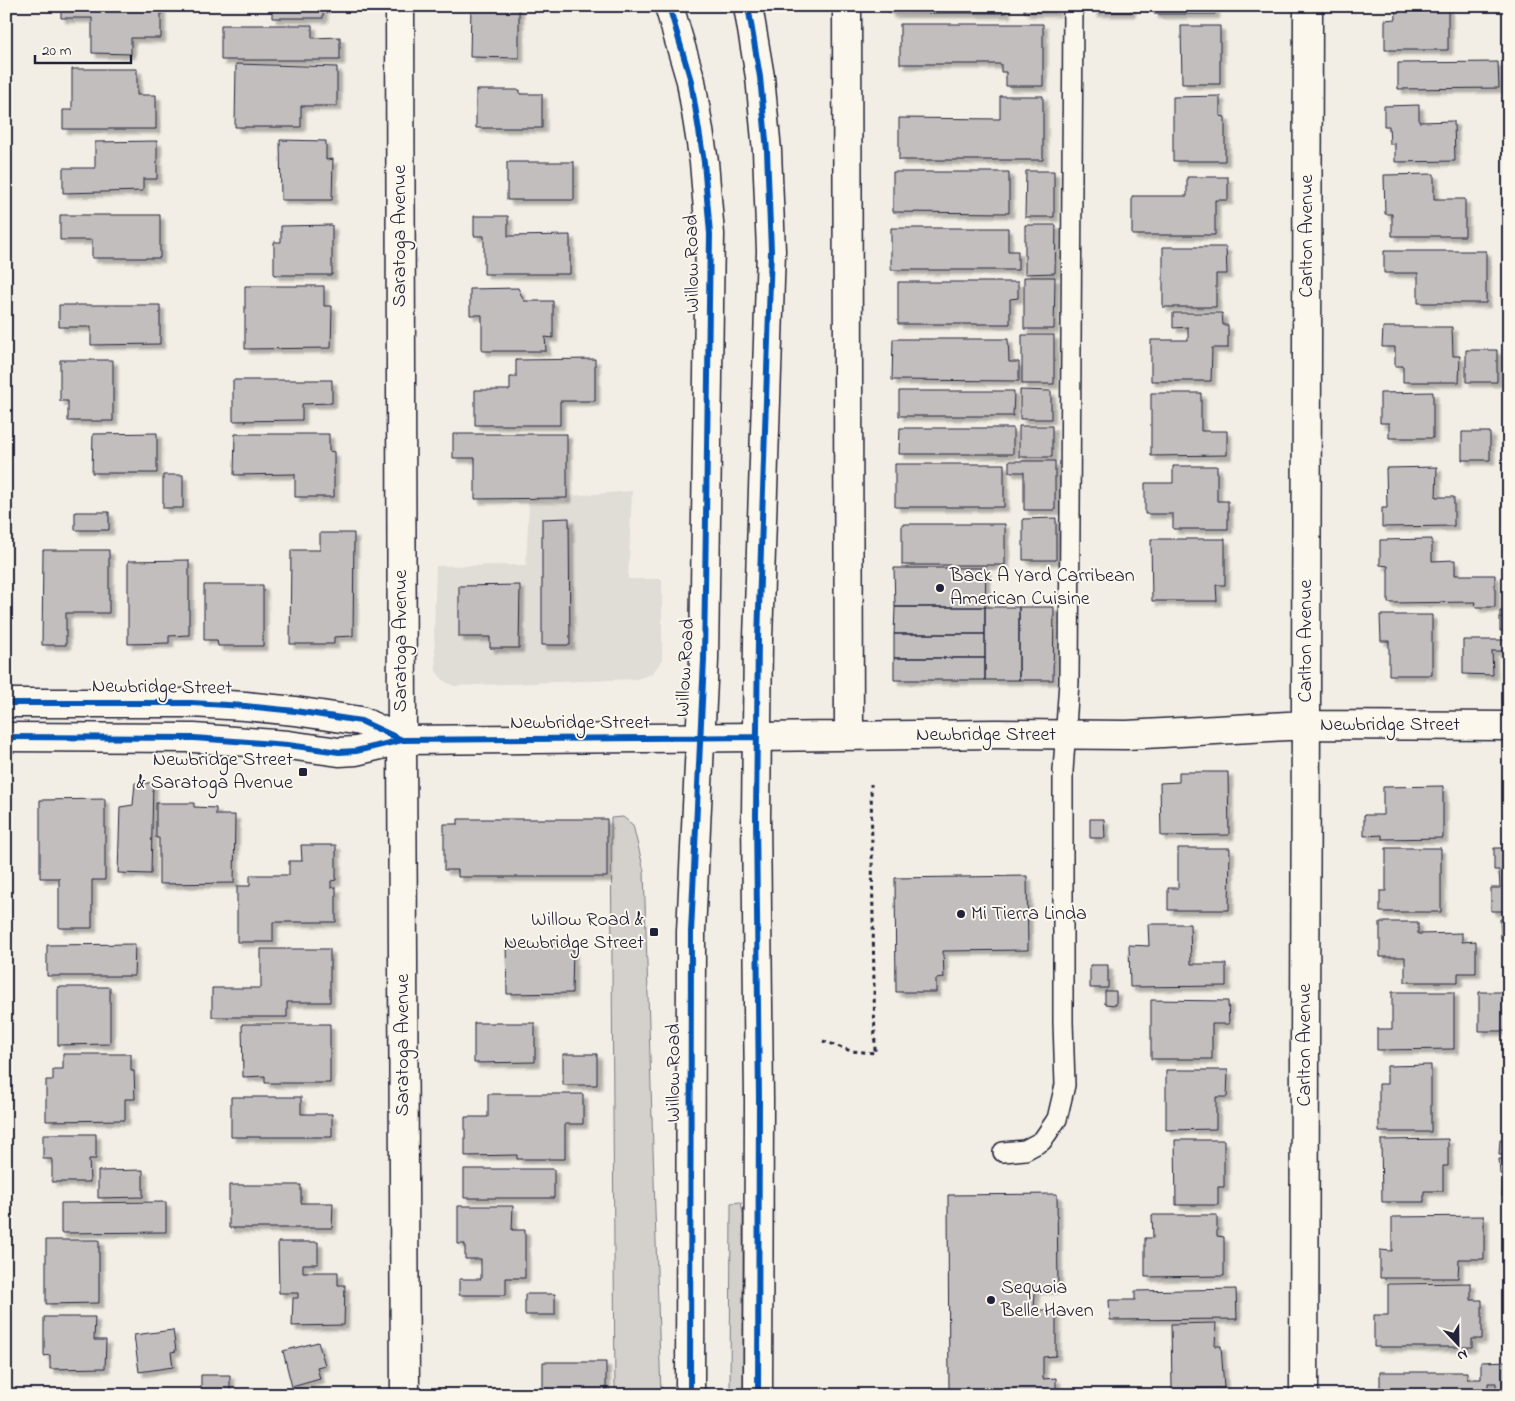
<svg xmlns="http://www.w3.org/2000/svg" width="1515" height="1401" viewBox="0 0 1515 1401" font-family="'Indie Flower',sans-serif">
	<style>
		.built { fill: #e0dcd6 }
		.green { fill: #d4d1cc; stroke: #7b7a84 }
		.building { fill: #c2bebe; stroke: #22223b; filter: url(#shadow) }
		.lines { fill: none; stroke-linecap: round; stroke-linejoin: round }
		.service-casing { stroke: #22223b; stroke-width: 22 }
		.minor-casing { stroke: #22223b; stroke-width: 31 }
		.tertiary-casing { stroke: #22223b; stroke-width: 31 }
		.secondary-casing { stroke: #22223b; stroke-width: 31 }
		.primary-casing { stroke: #22223b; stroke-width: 31 }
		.path { stroke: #22223b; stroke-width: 3; stroke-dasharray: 4 4; stroke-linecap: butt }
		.service { stroke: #fbf7ec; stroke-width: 19 }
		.minor { stroke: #fbf7ec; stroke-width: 28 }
		.tertiary { stroke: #fbf7ec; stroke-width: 28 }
		.secondary { stroke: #fbf7ec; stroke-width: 28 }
		.primary { stroke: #fbf7ec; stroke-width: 28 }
		.cycleway-casing { stroke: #fbf7ec; stroke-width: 9 }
		.cycleway { stroke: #0057b8; stroke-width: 6 }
		.poi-dot { fill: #22223b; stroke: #fbf7ec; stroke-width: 2 }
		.labels { text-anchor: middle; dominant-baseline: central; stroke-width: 4; stroke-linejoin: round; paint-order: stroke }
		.street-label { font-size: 20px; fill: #22223b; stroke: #fbf7ec }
		.poi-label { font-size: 20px; fill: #22223b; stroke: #fbf7ec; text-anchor: start }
	</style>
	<defs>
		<filter id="shadow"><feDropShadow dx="4.5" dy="4.5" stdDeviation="1" flood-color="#0004"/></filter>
	</defs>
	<rect width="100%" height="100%" fill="#f2eee5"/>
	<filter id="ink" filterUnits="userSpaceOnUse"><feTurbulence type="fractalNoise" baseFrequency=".02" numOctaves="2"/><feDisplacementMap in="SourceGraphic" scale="10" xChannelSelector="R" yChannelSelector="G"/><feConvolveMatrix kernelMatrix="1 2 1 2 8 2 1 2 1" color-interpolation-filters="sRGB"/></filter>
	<g filter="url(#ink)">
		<!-- built -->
		<path class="built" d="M632 491 628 579H662V660L652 674 636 679 454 686 444 681 436 671 434 632 436 566 526 565 529 504 565 502 570 496Z"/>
		<!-- green -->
		<path class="green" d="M623 817 633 825 644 871 661 1395H615L611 818Z
			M741 1202 743 1214V1395H730L731 1203Z"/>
		<!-- building -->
		<path class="building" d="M61 6H161V38H131V54L92 53V18H61Z
			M272 6H323V18H272Z
			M471 6H519V58L470 57Z
			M889 6H1006V13H889Z
			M1024 6H1056V12H1024Z
			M1093 6H1131V12H1093Z
			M1154 6H1215V14H1154Z
			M1395 6H1448V50H1385V20L1396 19Z
			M900 24H1043V86H1006V72H1001V64H900Z
			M221 25H312V38L340 37V60H221Z
			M1181 26H1220V84H1182Z
			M1498 62 1499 88 1398 89V63Z
			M236 64 337 67V106H301V127H235Z
			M72 69H137V95H156V129H63V110H72Z
			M476 90H520V94H542V128H476Z
			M1000 96H1043V160H899V118L1000 119Z
			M1220 96V116L1225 117V161H1173V97Z
			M1419 105V122L1454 121 1455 161 1395 162V144H1390L1389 126H1384V106Z
			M280 140 326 141V160L333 159 332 200H281Z
			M157 141V179H143V191L63 193V168H95V142Z
			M507 162H574V200H507Z
			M1026 171H1054V217H1025Z
			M893 172H1009V213L893 212Z
			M1434 174V199H1465V236H1392V214H1385L1384 175Z
			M1187 177H1228V200H1215V235H1132V196H1187Z
			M60 215H160V258H92V240H60Z
			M474 216H508V236L570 235V274H484V236H474Z
			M332 225V275H274V242H281V226Z
			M1025 225H1056L1055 273 1025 274Z
			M891 228H1008V251H1018V270H891Z
			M1163 247H1226L1227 274H1216V307H1163Z
			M1384 251H1486V303H1418V273H1384Z
			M1024 277H1055L1054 329H1024Z
			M898 282H1018V298L1010 299V324H898Z
			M245 286H324V306H332L331 348 245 349Z
			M518 288 524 301H553V338L545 337 546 351H482V315H470V289Z
			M59 305H160V344L91 345V327H59Z
			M1173 313H1222L1223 325H1228V348H1212L1211 381H1151V340H1188V327L1173 328Z
			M1383 327H1452L1453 356H1460L1459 382H1403V366H1395V347H1382Z
			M1022 335H1054V384H1022Z
			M893 339H1008L1009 362H1019V381L892 380Z
			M1466 350H1497V382H1466Z
			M595 359V401H560V425H475V390H510V377H516V360Z
			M60 360H113V421H68V401H60Z
			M233 380H332V403L302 404V420L233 421Z
			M1020 390 1051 391V419H1020Z
			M899 391H1014L1013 416H899Z
			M1433 392V438H1389V423H1380V393Z
			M1151 393H1201V431H1227V455L1151 456Z
			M1019 426H1052V457H1019Z
			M900 428H1013V454H899Z
			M1462 432H1490V460H1462Z
			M157 433V473H92L93 434Z
			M235 434H329V451L334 452V497H295V474L234 475Z
			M453 434H567V498L475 499V458H453Z
			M1009 461H1055V510H1024V472H1009Z
			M895 464H1004V507H895Z
			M1173 466H1217V501H1228V529H1173V514H1145V483H1173Z
			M1437 467 1436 497H1454V526L1382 527V508H1387L1386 468Z
			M163 475H183V508H163Z
			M75 512H109V530H75Z
			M569 518 570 645H542V519Z
			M1056 518V560H1023V519Z
			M902 524H1005V565H902Z
			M320 533H354L353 636 334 637V644H290L291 550H320Z
			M1151 539H1225V585H1216L1217 601H1152Z
			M1432 539V561L1455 560V575H1495V607H1475L1476 602 1388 603V566L1380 565V540Z
			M43 550H109V613H66V645H42Z
			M189 560V635L169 636V643L128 644V561Z
			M894 568H986L985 607H895Z
			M204 585H263V646H218L217 640H204Z
			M520 585 519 648H490V637H459V586Z
			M895 607H985V634H894Z
			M985 607H1019V680H985Z
			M1019 607H1054L1053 680H1019Z
			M1500 611H1509V630L1500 631Z
			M1380 615H1432V675H1389V641H1381Z
			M894 634H985V658H894Z
			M1463 640H1506V651H1492L1493 675 1463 674Z
			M894 658H985V680H894Z
			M1179 772H1228L1229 835 1161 836 1160 783 1179 782Z
			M135 783H153L151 874 118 873 120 807 133 805Z
			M1443 786V838L1382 839V835L1364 836V815H1383V787Z
			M105 799V880H92V928H59V878H40V800Z
			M156 803H194V807L216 808V815H235L234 883 159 884V838H156Z
			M458 819H607V877H458V870H444V824H458Z
			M1090 819H1104L1105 838H1090Z
			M301 845H336V880L331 881V888L336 887V922H273V942H237V886H250V875H289V861H302Z
			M1178 848H1230L1229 910H1168V888H1178Z
			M1386 848H1441V912H1380V891H1386Z
			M1494 848H1509V911H1491V888H1500L1499 870H1494Z
			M1027 876 1028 950 943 951 944 978 936 979V992H896L895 878Z
			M1500 919H1509V939H1501Z
			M1380 922H1418V934L1462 933V942L1476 941V973H1458V982H1405V957H1380Z
			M1148 924H1190L1191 964H1226V986L1130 987 1129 945 1149 946Z
			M506 943H573L572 993 507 994Z
			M135 944 134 976H47V945Z
			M261 949H330V1002H287V1017H212V988H261Z
			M1090 965H1108V988H1090Z
			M58 987H110V1044L58 1045Z
			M1105 991H1116V1005L1105 1004Z
			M1392 992H1454V1049L1377 1050V1029H1392Z
			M1479 992H1509V1031H1479Z
			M1151 1000 1228 1001 1229 1024H1212V1059H1151Z
			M474 1023H535V1062L474 1063Z
			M242 1024H330V1083H265V1076L243 1077Z
			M63 1054H131V1071H134L135 1099H125V1120L46 1121V1080H53V1069H63Z
			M563 1054H597V1085H563Z
			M1431 1065V1132H1379V1084H1387V1066Z
			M1166 1070H1228L1227 1097H1216V1129L1166 1130Z
			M488 1094H583V1124H565V1159H517V1155L465 1156V1117H488Z
			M231 1097H301V1114H332V1137H231Z
			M43 1134H96V1159H89L90 1182H52V1159H43Z
			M1448 1139V1166H1443V1191H1424V1202H1382L1381 1140Z
			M1175 1140H1224V1187H1218V1205H1176Z
			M1500 1140H1509V1155H1499Z
			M1499 1159H1509V1175L1500 1174Z
			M464 1169H554V1198H464Z
			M143 1170V1197L98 1198V1171Z
			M1503 1180H1509V1196H1502Z
			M229 1185H301V1203H333L332 1228H229Z
			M1057 1194 1058 1289 1035 1290 1034 1310H1056V1356L1043 1357V1379L1056 1378V1395H949L948 1195Z
			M166 1202V1232L61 1233V1203Z
			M458 1206H513L512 1230H525V1278H506V1295H459V1279H481V1259H465V1244H458Z
			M1152 1215H1217V1236L1224 1237V1276L1145 1277V1238H1153Z
			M1484 1216V1259H1459L1458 1278H1380V1250L1392 1251V1217Z
			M46 1240H99V1303L46 1304Z
			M278 1242H318V1264H303V1272H338V1285H345L344 1325 292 1326 293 1298H298V1293H279Z
			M1471 1283V1300H1482V1339H1472V1347H1374V1315H1388V1284Z
			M1236 1289 1237 1319 1110 1320 1109 1300H1135V1291Z
			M525 1294H555V1315H525Z
			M44 1317H95L94 1340H106L105 1368 50 1369V1355L44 1356Z
			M1216 1323 1215 1346H1221L1224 1388 1172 1389 1171 1324Z
			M173 1330 176 1351 171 1352 173 1367 139 1372 134 1335Z
			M318 1342 325 1365 317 1367 320 1379 292 1387 283 1351Z
			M1509 1361V1395H1496V1383H1488V1395H1380V1372H1467V1379H1481V1362Z
			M543 1362H606V1395H533L543 1393Z
			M201 1375H230V1395H201Z"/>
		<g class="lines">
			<!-- service casing -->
			<g class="service-casing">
				<path id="service" d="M1003 1152 1025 1150 1042 1141 1057 1119 1065 1085 1063 1022V771L1069 682 1073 6"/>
			</g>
			<!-- minor casing -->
			<g class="minor-casing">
				<path id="minor" d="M847 6 849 735
					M757 737 996 734 1127 735 1306 725 1509 726
					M402 740 405 1395
					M1304 1395 1308 6"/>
			</g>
			<!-- tertiary casing -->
			<g class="tertiary-casing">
				<path id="tertiary" d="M400 6 402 740"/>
			</g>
			<!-- secondary casing -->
			<g class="secondary-casing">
				<path id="secondary" d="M6 703H191L245 706 295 711 361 721 402 740
					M6 737 194 738 288 745 339 752 356 751 402 740 757 737"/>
			</g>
			<!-- primary casing -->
			<g class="primary-casing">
				<path id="primary" d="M669 6 691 81 704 162 710 234 704 660 691 932 690 1395
					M748 6 760 77 767 151 771 251 758 639 756 816 759 1100 758 1395"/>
			</g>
			<!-- path -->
			<path class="path" d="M823 1041 851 1051 875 1053 871 784"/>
			<!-- service -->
			<use href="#service" class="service"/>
			<!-- minor -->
			<use href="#minor" class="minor"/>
			<!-- tertiary -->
			<use href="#tertiary" class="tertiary"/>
			<!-- secondary -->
			<use href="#secondary" class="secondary"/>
			<!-- primary -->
			<use href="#primary" class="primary"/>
			<!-- cycleway casing -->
			<g class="cycleway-casing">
				<path id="cycleway" d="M669 6 691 81 704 162 710 234 704 660 691 932 690 1395
					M748 6 760 77 767 151 771 251 758 639 756 816 759 1100 758 1395
					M6 703H191L245 706 295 711 361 721 402 740
					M6 737 194 738 288 745 339 752 356 751 402 740 757 737"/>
			</g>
			<!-- cycleway -->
			<use href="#cycleway" class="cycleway"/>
		</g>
	</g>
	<!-- markers -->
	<g class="poi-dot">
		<circle cx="940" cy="588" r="5"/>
		<rect x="298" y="767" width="10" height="10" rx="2.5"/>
		<circle cx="961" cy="914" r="5"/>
		<rect x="649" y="927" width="10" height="10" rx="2.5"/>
		<circle cx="991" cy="1300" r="5"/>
	</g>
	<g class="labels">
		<!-- street labels -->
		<g class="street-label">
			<text transform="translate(400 236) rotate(-90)">Saratoga Avenue</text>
			<text transform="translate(1307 236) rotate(-90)">Carlton Avenue</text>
			<text transform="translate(693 264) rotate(-91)">Willow Road</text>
			<text transform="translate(401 641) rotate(-90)">Saratoga Avenue</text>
			<text transform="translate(1306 641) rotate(-90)">Carlton Avenue</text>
			<text transform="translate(686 668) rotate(-87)">Willow Road</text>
			<text transform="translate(162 688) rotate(1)">Newbridge Street</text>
			<text x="580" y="723">Newbridge Street</text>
			<text x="1390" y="725">Newbridge Street</text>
			<text x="986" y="735">Newbridge Street</text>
			<text transform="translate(403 1045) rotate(-90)">Saratoga Avenue</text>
			<text transform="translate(1305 1045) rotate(-90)">Carlton Avenue</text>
			<text transform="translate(674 1073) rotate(-90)">Willow Road</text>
		</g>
		<!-- poi labels -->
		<g class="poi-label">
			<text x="950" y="576">Back A Yard Carribean<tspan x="950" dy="23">American Cuisine</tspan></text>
			<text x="293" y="760" text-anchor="end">Newbridge Street<tspan x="293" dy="23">&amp; Saratoga Avenue</tspan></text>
			<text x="971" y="914">Mi Tierra Linda</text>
			<text x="644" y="920" text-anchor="end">Willow Road &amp;<tspan x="644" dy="23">Newbridge Street</tspan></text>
			<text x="1001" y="1288">Sequoia<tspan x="1001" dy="23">Belle Haven</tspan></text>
		</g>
	</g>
	<!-- margin -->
	<rect width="1515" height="1401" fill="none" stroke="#fbf7ec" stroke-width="25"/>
	<rect x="12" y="12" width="1490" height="1376" fill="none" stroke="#22223b" stroke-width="2" filter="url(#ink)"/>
	<!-- north arrow -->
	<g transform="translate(1458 1344) rotate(158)" stroke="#fbf7ec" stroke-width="4" paint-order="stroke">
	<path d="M0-4L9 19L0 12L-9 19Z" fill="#22223b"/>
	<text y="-8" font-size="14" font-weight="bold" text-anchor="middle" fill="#22223b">N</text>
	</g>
	<!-- scale -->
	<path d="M35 55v8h96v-8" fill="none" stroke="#22223b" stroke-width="2.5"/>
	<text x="42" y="55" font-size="15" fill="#22223b" stroke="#fbf7ec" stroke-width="4" paint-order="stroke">20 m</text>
</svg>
